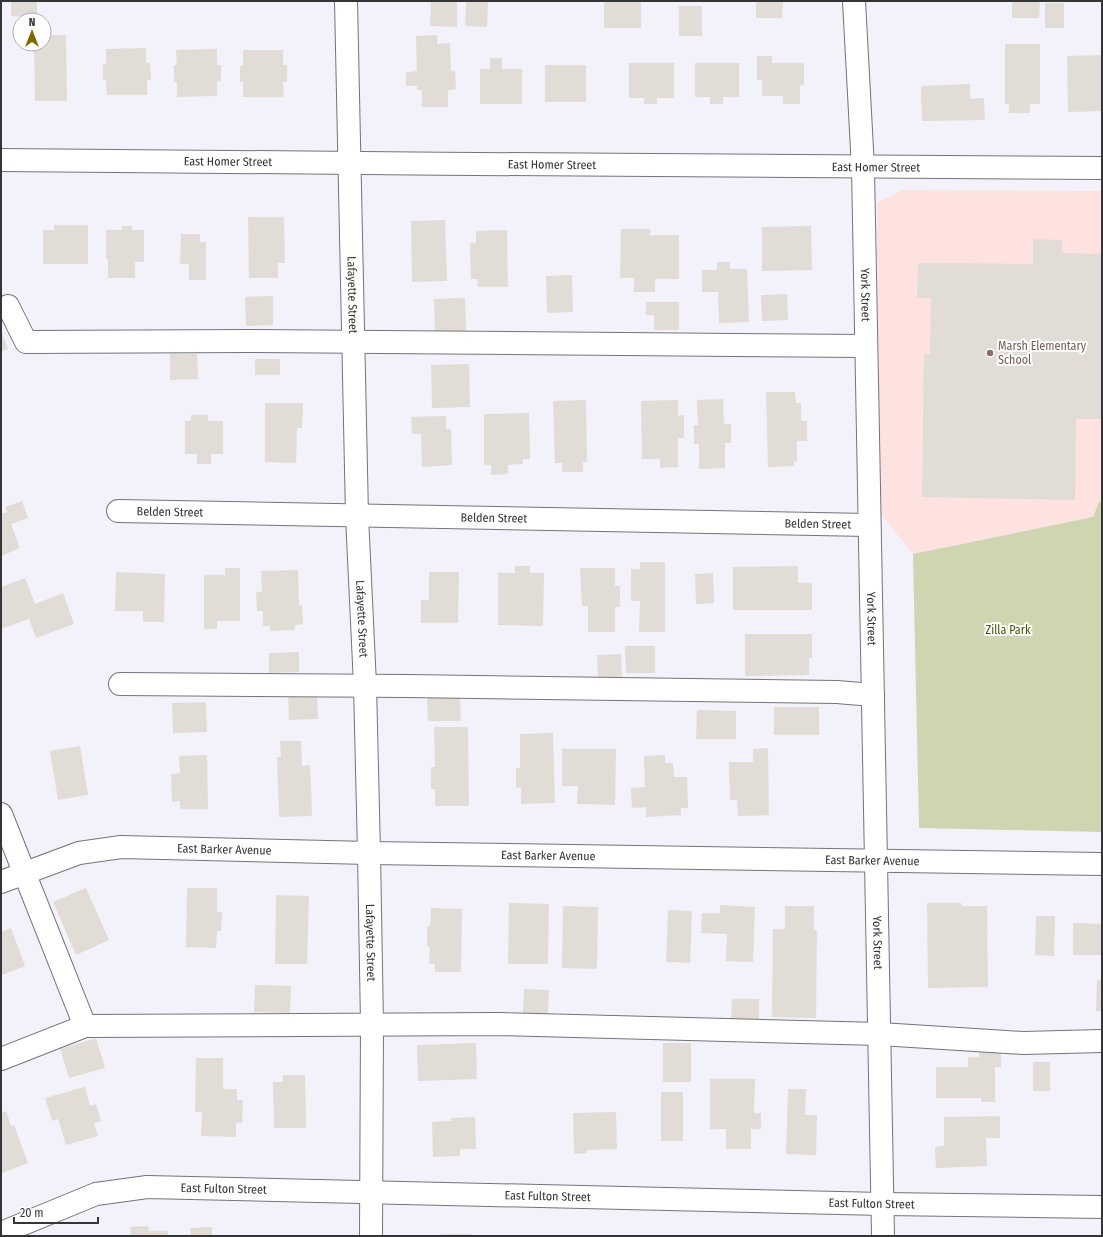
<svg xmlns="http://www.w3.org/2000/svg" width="1103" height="1237" viewBox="0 0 1103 1237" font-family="'Fira Sans Condensed',sans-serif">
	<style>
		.education { fill: #fde2df }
		.green { fill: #d0d5b1 }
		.building { fill: #e1dcd6 }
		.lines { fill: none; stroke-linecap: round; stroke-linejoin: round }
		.minor-casing { stroke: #74737a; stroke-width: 24 }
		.minor { stroke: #fff; stroke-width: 22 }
		.education-dot { fill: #8d6e63; stroke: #fff; stroke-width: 1.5 }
		.labels { text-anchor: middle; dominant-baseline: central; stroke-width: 4; stroke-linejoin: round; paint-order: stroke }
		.street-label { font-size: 12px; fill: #353538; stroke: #fff }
		.education-label { font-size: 12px; fill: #785e54; stroke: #fff; text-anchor: start }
		.park-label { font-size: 12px; fill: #4b5119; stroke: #fff }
	</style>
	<rect width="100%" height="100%" fill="#f3f2fa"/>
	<!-- education -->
	<path class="education" d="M903 190 1102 191V502H1099L1093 517 913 554 880 513 877 203Z"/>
	<!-- green -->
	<path class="green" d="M1099 502H1102V832L919 828 913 554 1093 517Z"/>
	<!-- building -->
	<path class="building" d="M11 1H37V17L11 16Z
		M431 1H457V27L430 26Z
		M466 1H488L487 27 465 26Z
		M604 1H641V28H604Z
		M1012 1H1040L1039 18H1012Z
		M756 2H783L782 18H756Z
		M1045 3H1064V28H1045Z
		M679 6H702V36H679Z
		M44 35H66L67 101H35L34 44H44Z
		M437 35V44L450 43 451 71H455L456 89 448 90V107H422V90H417V86H406V72L417 71 416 36Z
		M1005 44H1040V104H1030V113H1009V104H1005Z
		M146 48V63H150L151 80H147V95H107L106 80H103V64H106V49Z
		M217 49V65H221V81H217V96L177 97V82H174V65H177L176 50Z
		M243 50H283V65H287V82H283L284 97H243V82H240V66H243Z
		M1101 55 1102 111 1068 112 1067 56Z
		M757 56H772V63H804V85H800V104H783V96H762V80H757Z
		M490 58H502V69H522V104H480V69H490Z
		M629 63H674V98H657V104H644V98H629Z
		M695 63H739V97H723V104H710V97H695Z
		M545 65H586V102H545Z
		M970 84V99L984 98 985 120 922 121 921 86Z
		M248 217H284L285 263H278V278H249Z
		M445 220 447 281 412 282 411 221Z
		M54 225H88V264H43V230H54Z
		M122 226H132V230H144V262H135V278H108V259H106V230H122Z
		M811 226 812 270 762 271V227Z
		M621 229H650V235H679V279H655V292H634V278H620Z
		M507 230 508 287H478L477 279H471L470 243H476V231Z
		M181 234H200V242H206V280H189V264H180Z
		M1033 239 1062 240V253L1102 254V419H1076L1075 500 922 497 924 354H930L931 298H917L918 263 1033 264Z
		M717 262H730V269H747L749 322 719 323 718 292H702V270H717Z
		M572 275 573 312 547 313 546 276Z
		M787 294 788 320 762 321 761 295Z
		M273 296V325L246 326 245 297Z
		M465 298 466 332 435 333 434 299Z
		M646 302H679V330H654V315H646Z
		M1 331 8 349 1 351Z
		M170 354H197L198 379 170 380Z
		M255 359H280V375H255Z
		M469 364 470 407 432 408 431 365Z
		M766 392H795L796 403H801V421H807V441H797V461L794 462V466L768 467Z
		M723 399 724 424H731V443H725V468L699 469V444H694V425H698L697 400Z
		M586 400 587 462H583V472H562V463H555L553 401Z
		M678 400V416L684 415V438H678V467L660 468V459H642L641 401Z
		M265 403H303L302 428H297L296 463 265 462Z
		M529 413 530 459H523V464L508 465V474L491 475V465H484V414Z
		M191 415H208V421H223V454H211V464H197V454H185V421H191Z
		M446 416V429H451L452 465 422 467 421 434H412L411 417Z
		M22 501 28 518 11 524 20 548 1 556V514L7 512 5 507Z
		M640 562H665V632H639L640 601H631V569H640Z
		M515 566H530V573H544L543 626 498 625V573H515Z
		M798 566V583H812V610H733V567Z
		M225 568H240V621H217V629H204V575H225Z
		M580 568H615V586H620V607H615V632H588V606H582Z
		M298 570 299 605H302L303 624 295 625V630L270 631V626H263V611H257L256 592H262L261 571Z
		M116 572 165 574 164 622H143V611H115Z
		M429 572H459L458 623H421V600H429Z
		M713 573 714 603 696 604 695 574Z
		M25 578 35 604 63 593 74 624 36 638 29 619 1 629V587Z
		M745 634H812V658H809V675L745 676Z
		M625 646H655V673H626Z
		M299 652V672L269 673V653Z
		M621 654 622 680H598L597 655Z
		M288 694H317L318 719 289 720Z
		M460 697 461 721H428L427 698Z
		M206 702 207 732 173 733 172 703Z
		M774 707H819V735H774Z
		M697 710 736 711V739H696Z
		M434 727H468L469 806H435V789H431V767H435Z
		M553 733 555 803 521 804V787L516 788V768H520V734Z
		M280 741H301L302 766 310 765 312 816 279 817 277 757H281Z
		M80 746 88 795 58 800 50 751Z
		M768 748 769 815 738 816 737 800H730L729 762H753V749Z
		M562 749H616L615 805 577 804 578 786H562Z
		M207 755 208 809H180V801L172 802 171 774 180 773 179 756Z
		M665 755V763H673L674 777H687L688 808H681V815L646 817V807L632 808 631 788 645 787 644 756Z
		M86 888 109 940 76 955 53 902Z
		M187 888H217V912H222L221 931H217L216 948 186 947Z
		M276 895 309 896 307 964H275Z
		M509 903 549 904 548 964H508Z
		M927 903H961L962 906H987L988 987 928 988Z
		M720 905 755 907 753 962 726 961 727 934 701 933 702 913H720Z
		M563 906 598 907 597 969 562 968Z
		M785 906H814V930H817L816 1018 772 1017 773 929H785Z
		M431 908 462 909 461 972H435V964H429L430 947H427V926H430Z
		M668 910 692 911 690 963 666 962Z
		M1036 916H1055L1054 956 1035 955Z
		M1073 923 1102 924V955H1073Z
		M11 928 25 966 2 975 1 932Z
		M1097 980H1102V1011H1096Z
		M255 985 291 986 290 1013 254 1012Z
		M524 989 549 990 548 1014H523Z
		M732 999H759V1023L731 1022Z
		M96 1038 105 1068 69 1078 60 1049Z
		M476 1043 477 1079 418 1081 417 1045Z
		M663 1043H691V1082H663Z
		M979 1047H1001V1067H995V1102H981V1098H936V1067H968V1057H979Z
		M196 1058H223V1089H237V1100H243L242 1123H236V1137L201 1136 202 1112H195Z
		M1033 1062H1050V1091H1033Z
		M283 1075H305L306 1128H274L273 1082H283Z
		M710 1079H755L754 1113H761V1129H751V1149H726V1129H710Z
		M85 1087 90 1106 96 1104 101 1121 94 1123 98 1136 66 1145 58 1119 52 1121 45 1098Z
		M788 1089H806L805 1115H817L816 1155 786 1154Z
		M661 1092H683V1141H661Z
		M6 1111 11 1126 14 1125 28 1163 2 1173 1 1113Z
		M616 1112 617 1149 587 1150V1153L574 1154 573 1113Z
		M1000 1116V1138H986L987 1166 936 1168 935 1147 944 1146V1117Z
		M475 1117 476 1149H460V1156L433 1157 432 1122 451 1121V1118Z
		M148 1226 149 1231H168V1236H131L130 1227Z
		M212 1227V1236H191L190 1228Z
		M441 1234H472V1236H441Z"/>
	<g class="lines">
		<!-- minor casing -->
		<g class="minor-casing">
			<g id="minor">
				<path id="s1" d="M346 1 357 516 365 685 369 853 372 1024 371 1236"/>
				<path id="s2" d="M854 1 863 168 883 1236"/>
				<path id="s3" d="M1 160C368 162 735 168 1102 168"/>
				<path d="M8 306 26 342 249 341 866 346"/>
				<path id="s4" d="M118 511 869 525"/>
				<path d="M120 684 408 686 837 692 873 695"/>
				<path d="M1 814 85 1026"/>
				<path id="s5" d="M1 882 79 853 121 847 369 853 1102 864"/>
				<path d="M1 1059 85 1026 499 1024 880 1034 1023 1043 1102 1041"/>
				<path id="s6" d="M1 1233 96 1194 147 1187 883 1204 1102 1207"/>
			</g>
		</g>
		<!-- minor -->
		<use href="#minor" class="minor"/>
	</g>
	<!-- markers -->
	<circle class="education-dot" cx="990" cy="353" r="4"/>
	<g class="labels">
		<!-- street labels -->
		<g class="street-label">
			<text stroke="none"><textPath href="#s3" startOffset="227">East Homer Street</textPath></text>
			<text stroke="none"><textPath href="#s3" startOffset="551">East Homer Street</textPath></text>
			<text stroke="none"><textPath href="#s3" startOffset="875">East Homer Street</textPath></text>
			<text stroke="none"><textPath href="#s2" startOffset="294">York Street</textPath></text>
			<text stroke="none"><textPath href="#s1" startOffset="294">Lafayette Street</textPath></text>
			<text stroke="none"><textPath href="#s4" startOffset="52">Belden Street</textPath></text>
			<text stroke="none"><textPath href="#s4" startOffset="376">Belden Street</textPath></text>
			<text stroke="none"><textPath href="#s4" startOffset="700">Belden Street</textPath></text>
			<text stroke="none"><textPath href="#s1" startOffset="618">Lafayette Street</textPath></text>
			<text stroke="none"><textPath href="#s2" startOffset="618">York Street</textPath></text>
			<text stroke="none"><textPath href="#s5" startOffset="229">East Barker Avenue</textPath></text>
			<text stroke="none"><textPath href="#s5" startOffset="553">East Barker Avenue</textPath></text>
			<text stroke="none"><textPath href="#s5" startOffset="877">East Barker Avenue</textPath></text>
			<text stroke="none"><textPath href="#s1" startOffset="942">Lafayette Street</textPath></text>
			<text stroke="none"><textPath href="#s2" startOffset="942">York Street</textPath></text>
			<text stroke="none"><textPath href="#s6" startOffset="231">East Fulton Street</textPath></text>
			<text stroke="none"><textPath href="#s6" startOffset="555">East Fulton Street</textPath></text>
			<text stroke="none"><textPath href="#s6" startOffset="879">East Fulton Street</textPath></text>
		</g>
		<!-- education labels -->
		<g class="education-label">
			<text x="998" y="346">Marsh Elementary<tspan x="998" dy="14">School</tspan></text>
		</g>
		<!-- park labels -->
		<g class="park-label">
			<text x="1008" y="630">Zilla Park</text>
		</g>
	</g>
	<!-- border -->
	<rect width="1103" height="1237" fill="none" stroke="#353538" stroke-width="4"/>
	<!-- north arrow -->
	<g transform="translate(32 32)"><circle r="19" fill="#ffffff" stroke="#aeaeaf"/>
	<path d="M0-3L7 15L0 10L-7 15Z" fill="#826800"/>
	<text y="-6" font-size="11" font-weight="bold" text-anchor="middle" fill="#353538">N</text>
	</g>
	<!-- scale -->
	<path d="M14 1217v6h84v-6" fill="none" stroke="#353538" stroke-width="2"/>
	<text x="20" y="1217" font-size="12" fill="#353538" stroke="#ffffff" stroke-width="3" paint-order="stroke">20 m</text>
</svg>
